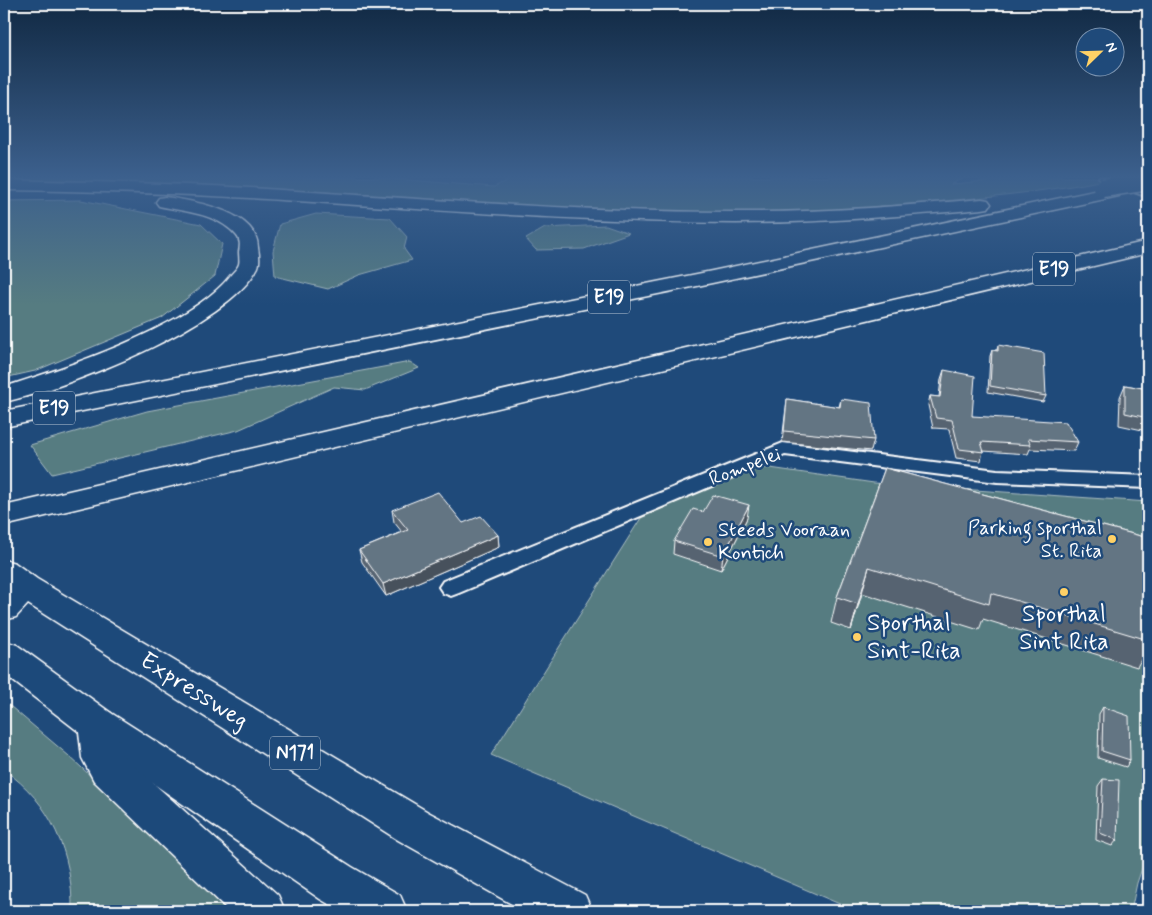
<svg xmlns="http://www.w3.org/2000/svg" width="1152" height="915" viewBox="0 0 1152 915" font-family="Mynerve,sans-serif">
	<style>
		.built { fill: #34577d }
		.green { fill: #567b81; stroke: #aabdc0 }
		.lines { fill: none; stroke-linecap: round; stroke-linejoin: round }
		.minor-casing { stroke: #fff; stroke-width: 4 }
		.tertiary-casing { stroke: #fff; stroke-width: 4 }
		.trunk-casing { stroke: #fff; stroke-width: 3 }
		.motorway-casing { stroke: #fff; stroke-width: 3 }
		.minor { fill: #1f4a7a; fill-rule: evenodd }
		.tertiary { fill: #1f4a7a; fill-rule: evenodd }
		.trunk { fill: #1f4a7a; fill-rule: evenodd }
		.motorway { fill: #1f4a7a; fill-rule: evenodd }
		.motorway-bridge-casing { stroke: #fff; stroke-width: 21; stroke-linecap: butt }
		.motorway-bridge { stroke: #1f4a7a; stroke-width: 18 }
		.wall { fill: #566471; stroke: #fff }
		.shaded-wall { fill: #46515c; stroke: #fff }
		.building { fill: #647483; stroke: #fff }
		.poi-dot { fill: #ffd166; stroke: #1f4a7a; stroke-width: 2 }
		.labels { text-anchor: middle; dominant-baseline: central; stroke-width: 5; stroke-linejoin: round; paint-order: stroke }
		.shield { fill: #1f4a7a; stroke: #bcc9d7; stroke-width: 1 }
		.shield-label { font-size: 19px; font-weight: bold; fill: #fff }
		.street-label { font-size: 20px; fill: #fff; stroke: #1f4a7a }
		.poi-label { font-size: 20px; fill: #fff; stroke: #1f4a7a; text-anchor: end }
		.near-poi-label { font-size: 24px; fill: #fff; stroke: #1f4a7a }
		.near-street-label { font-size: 24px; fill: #fff; stroke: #1f4a7a }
	</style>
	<rect width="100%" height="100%" fill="#1f4a7a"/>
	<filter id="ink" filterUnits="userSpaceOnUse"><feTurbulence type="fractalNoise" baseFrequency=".02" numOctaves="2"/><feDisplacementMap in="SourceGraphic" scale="10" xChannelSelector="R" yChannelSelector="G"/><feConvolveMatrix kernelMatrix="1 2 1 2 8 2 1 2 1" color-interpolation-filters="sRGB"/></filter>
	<g filter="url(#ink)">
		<!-- built -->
		<path class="built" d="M372 177H514L494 187Z"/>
		<!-- green -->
		<path class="green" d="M4 177H372L494 187 514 177H966L951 184 1032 177H1095L1104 180C1051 191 997 196 944 201 869 208 793 213 718 213 587 214 455 201 325 192 218 185 111 181 4 181Z
			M81 200 201 224 222 244 215 276 162 318 35 371 4 378V201Z
			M316 214 390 218 407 237 404 249 412 260 359 275 328 289 275 276 273 251 280 224Z
			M606 225 629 233 584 249 536 250 526 239 545 228Z
			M410 362 419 368 365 390 334 387 238 430 52 474 30 445 147 411Z
			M770 468 874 483 1148 502V851L1137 883 1131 911H856L491 755 641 518 748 469Z
			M4 701 69 756 237 911H72C73 854 51 802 4 770Z"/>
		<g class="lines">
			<!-- minor casing -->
			<g class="minor-casing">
				<path id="minor" d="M783 443 997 470 1148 476V488L997 482 785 455 459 593 451 596 443 593 439 587 443 581Z"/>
			</g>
			<!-- tertiary casing -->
			<g class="tertiary-casing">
				<path id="tertiary" d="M1099 177H1118L1148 188V197L1101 180Z"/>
			</g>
			<!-- trunk casing -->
			<g class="trunk-casing">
				<path id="trunk" d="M4 560 15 563 37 579 428 812 585 895 592 911H524L398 840 28 604 16 617 4 620Z
					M4 641 17 645 111 713 352 867 400 895 407 911H341L320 899 83 735 4 674Z"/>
			</g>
			<!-- motorway casing -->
			<g class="motorway-casing">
				<path id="motorway" d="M4 180C86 182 168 183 250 188 412 198 574 212 736 212 819 213 900 206 982 199L988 200 991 204 988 208 982 209C900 216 819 223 736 223 574 222 412 208 250 198 168 193 86 191 4 190Z
					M1113 187 1119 188 1121 192 1119 196 712 283 4 427V411L712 271Z
					M165 197C193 201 258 211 258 248 259 253 260 262 258 267 230 325 66 389 4 402V387C65 368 191 326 230 276 233 272 238 268 239 264 240 261 239 256 239 252 240 246 241 240 236 235 217 213 185 212 159 206L156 202 159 198Z
					M1148 241V253L4 526V506Z
					M97 708 111 713 116 724 122 755 278 895 285 911H229L94 781 82 758 78 724 83 713Z"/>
			</g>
			<!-- minor -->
			<use href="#minor" class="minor"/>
			<!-- tertiary -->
			<use href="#tertiary" class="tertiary"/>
			<!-- trunk -->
			<use href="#trunk" class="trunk"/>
			<!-- motorway -->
			<use href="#motorway" class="motorway"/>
			<!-- motorway-bridge casing -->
			<g class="motorway-bridge-casing">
				<path id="motorway-bridge" d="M1103 188 1148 181"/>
			</g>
			<!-- motorway-bridge -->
			<use href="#motorway-bridge" class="motorway-bridge"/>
		</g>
		<!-- wall -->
		<path class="wall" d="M998 345 1046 396 1043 402 988 392 990 356 992 350H997Z
			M944 370 972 416 1078 442 1074 451 1030 449 1028 454 983 451 981 461 956 458 949 429 933 428 928 405 930 396 939 397 941 379Z
			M1125 385 1148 389V428L1147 431 1119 425 1120 397Z
			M787 399 839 407 841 399 874 440 871 451 782 442Z
			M885 468 1148 538V647L1137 667 983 619 979 630 862 593 851 630 831 623 837 597Z
			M392 510 463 523 498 535 499 547 386 596 362 562 359 550 402 532 394 522Z
			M703 512 747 518 721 570 673 554 674 541Z
			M1103 707 1130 760 1126 767 1098 758 1099 714Z
			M1103 779 1117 840 1112 846 1096 840 1098 786Z"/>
		<!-- shaded-wall -->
		<path class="shaded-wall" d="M749 505 747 518 721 570 723 556Z
			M498 535 499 547 386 596 383 584Z
			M869 567 862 593 851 630 858 604Z"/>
		<!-- building -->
		<path class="building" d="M998 345 1044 353 1046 396 990 386 992 350 998 351Z
			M944 370 975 376 972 416 1066 422 1078 442 1028 439 1031 445 981 442 984 452 959 449 952 420 936 418 930 396 940 397Z
			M1125 385 1148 389V418L1125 413Z
			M787 399 840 407 841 399 871 403 874 440 784 431Z
			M885 468 1148 538V640L991 593 989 604 869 567 858 604 837 597Z
			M438 492 463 523 481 516 498 535 383 584 359 550 408 530 392 510Z
			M713 495 749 505 723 556 674 541 693 509 703 512Z
			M1103 707 1129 716 1130 760 1102 751Z
			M1103 779 1119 780 1117 840 1100 833Z"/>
	</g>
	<!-- sky -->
	<linearGradient id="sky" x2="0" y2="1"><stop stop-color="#112943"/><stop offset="0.58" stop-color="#3c608d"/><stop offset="1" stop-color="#3c608d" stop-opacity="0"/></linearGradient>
	<rect width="1152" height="305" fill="url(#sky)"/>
	<!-- markers -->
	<g class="poi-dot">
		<circle cx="1112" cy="539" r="5"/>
		<circle cx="708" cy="542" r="5"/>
		<circle cx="1064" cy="592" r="5"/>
		<circle cx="857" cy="637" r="5"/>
	</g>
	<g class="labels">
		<!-- shield labels -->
		<g class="shield">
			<rect x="1033" y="252.5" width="42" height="33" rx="4"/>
			<rect x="588" y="280.5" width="42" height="33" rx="4"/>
			<rect x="33" y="391.5" width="42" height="33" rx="4"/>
			<rect x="270" y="736.5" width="50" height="33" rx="4"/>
		</g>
		<g class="shield-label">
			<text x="1054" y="269">E19</text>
			<text x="609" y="297">E19</text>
			<text x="54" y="408">E19</text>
			<text x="295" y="753">N171</text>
		</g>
		<!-- street labels -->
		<g class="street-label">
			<text transform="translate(745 467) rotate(-21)">Rompelei</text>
		</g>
		<!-- poi labels -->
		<g class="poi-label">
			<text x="1102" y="528">Parking sporthal<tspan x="1102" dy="23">St. Rita</tspan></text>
			<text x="718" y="530" text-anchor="start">Steeds Vooraan<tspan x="718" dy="23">Kontich</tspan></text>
		</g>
		<!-- near-poi labels -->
		<g class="near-poi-label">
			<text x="1064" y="614">Sporthal<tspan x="1064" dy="28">Sint Rita</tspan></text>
			<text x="867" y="623" text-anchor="start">Sporthal<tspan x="867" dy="28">Sint-Rita</tspan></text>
		</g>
		<!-- near-street labels -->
		<g class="near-street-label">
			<text transform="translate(194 691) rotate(32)">Expressweg</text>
		</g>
	</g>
	<!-- margin -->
	<rect width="1152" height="915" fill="none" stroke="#1f4a7a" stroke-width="20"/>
	<rect x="10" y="10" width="1132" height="895" fill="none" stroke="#fff" stroke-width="2" filter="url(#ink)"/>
	<!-- north arrow -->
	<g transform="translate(1100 52) rotate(67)"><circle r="24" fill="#1f4a7a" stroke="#7992af"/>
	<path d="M0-4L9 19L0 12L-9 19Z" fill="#ffd166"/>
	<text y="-8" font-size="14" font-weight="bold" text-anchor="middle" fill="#ffffff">N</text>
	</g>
</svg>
